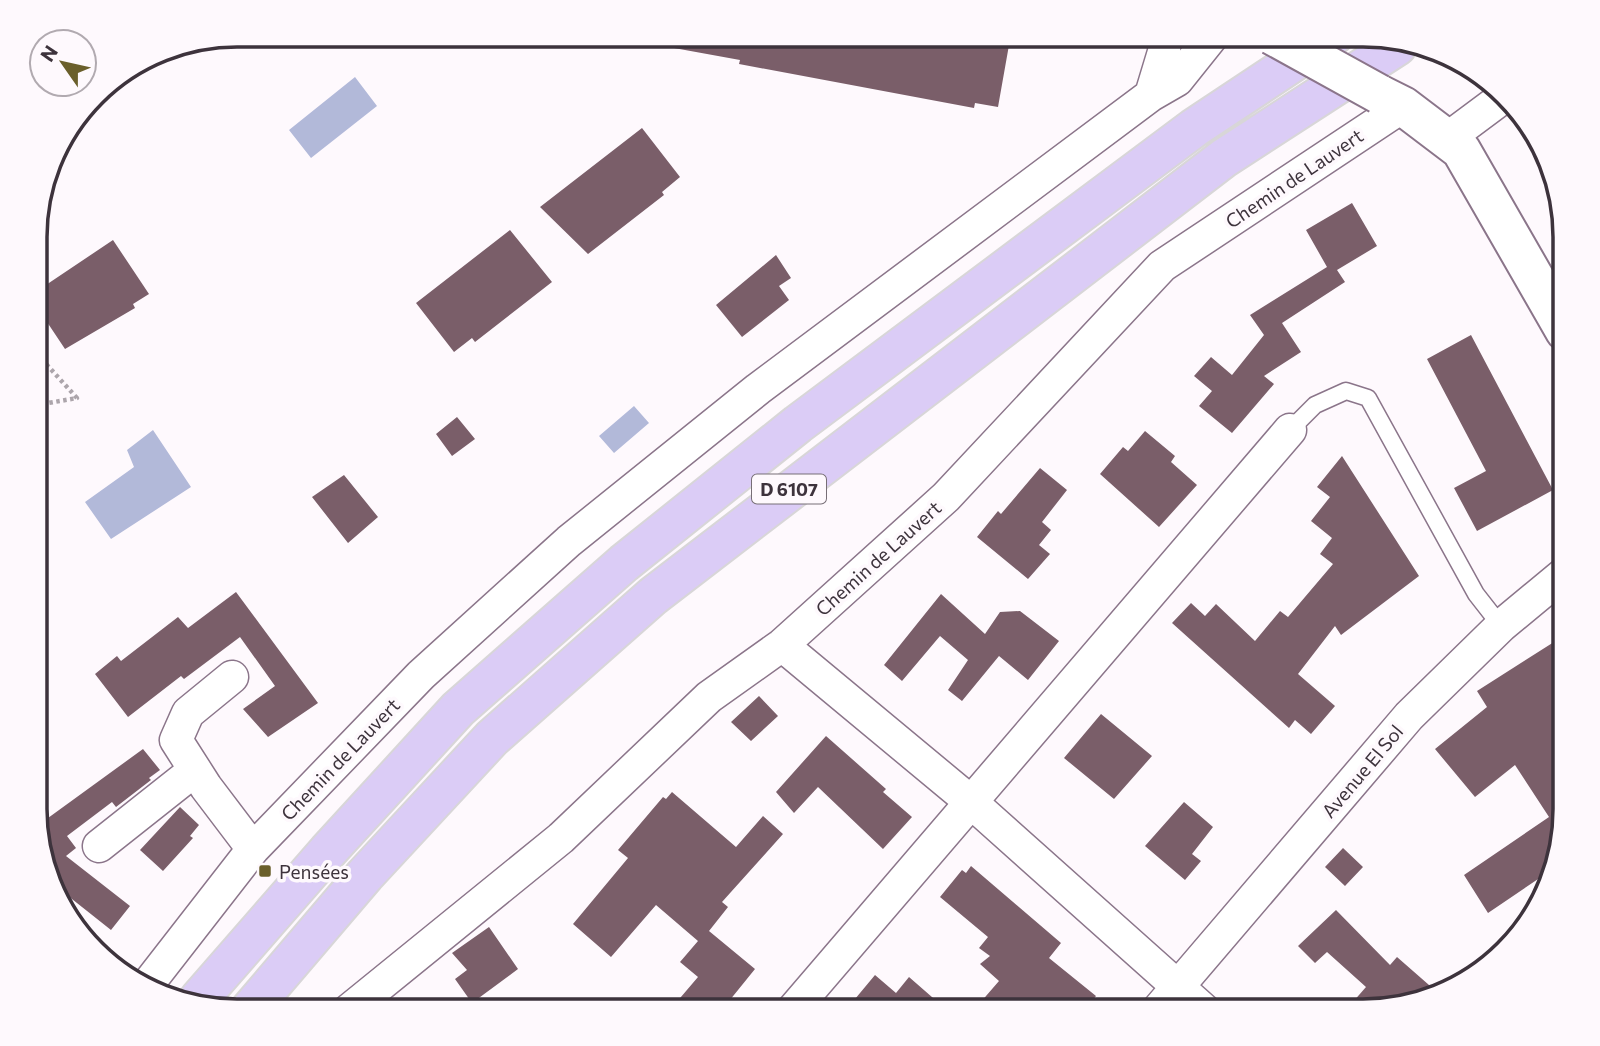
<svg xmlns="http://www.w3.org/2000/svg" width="1600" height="1046" viewBox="0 0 1600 1046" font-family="Commissioner,sans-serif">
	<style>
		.water { fill: #b2b9d9 }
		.building { fill: #7a5e69 }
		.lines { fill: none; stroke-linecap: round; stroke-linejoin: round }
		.lane-casing { stroke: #8b758a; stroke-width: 19 }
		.street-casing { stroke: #8b758a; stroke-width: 35 }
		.secondary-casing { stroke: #8b758a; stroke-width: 42 }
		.highway-casing { stroke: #d8d6d8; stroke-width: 42 }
		.path { stroke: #aca5ab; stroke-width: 4.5; stroke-dasharray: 3.5 3.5; stroke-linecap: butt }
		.lane { stroke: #fff; stroke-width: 16 }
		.street { stroke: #fff; stroke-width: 32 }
		.secondary { stroke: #fff; stroke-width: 38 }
		.highway { stroke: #dbccf6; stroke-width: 38 }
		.secondary-bridge-casing { stroke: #8b758a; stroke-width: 42; stroke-linecap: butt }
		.secondary-bridge { stroke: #fff; stroke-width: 38 }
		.poi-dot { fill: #6a5f2b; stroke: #fef9fd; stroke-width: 2.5 }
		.labels { text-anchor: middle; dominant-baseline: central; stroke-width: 7; stroke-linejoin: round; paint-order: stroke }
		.shield { fill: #fef9fd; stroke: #776e76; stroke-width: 2 }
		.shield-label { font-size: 18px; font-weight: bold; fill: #3d333c }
		.street-label { font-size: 19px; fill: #3d333c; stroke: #fef9fd }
		.poi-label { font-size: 19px; fill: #3d333c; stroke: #fef9fd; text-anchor: start }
		.rim { fill: none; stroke: #3d333c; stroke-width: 3.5 }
	</style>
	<rect width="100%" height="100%" fill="#fef9fd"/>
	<!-- water -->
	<path class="water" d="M355 77 377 106 311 158 289 130Z
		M634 406 649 423 614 453 599 436Z
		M153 430 191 487 111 539 85 502 134 467 127 450Z"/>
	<!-- building -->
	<path class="building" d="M675 35H967L1009 45 998 107 975 103 974 108 739 64 740 60 674 48Z
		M642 128 680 177 662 192 664 195 588 254 540 207Z
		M1352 203 1377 246 1337 270 1345 282 1282 323 1301 352 1264 376 1274 384 1232 433 1199 406 1212 391 1194 376 1211 357 1232 375 1264 335 1250 315 1327 267 1306 230Z
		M510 230 552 282 475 342 472 338 454 352 416 303Z
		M113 240 149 294 133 304 135 308 65 349 37 307V291Z
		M776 255 791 278 779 286 789 300 742 337 716 305Z
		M1471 335 1553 490 1477 531 1454 488 1486 471 1427 359Z
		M457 417 475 439 452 456 436 434Z
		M1145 431 1175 456 1171 462 1197 485 1159 527 1100 474 1123 447 1128 451Z
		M1342 456 1419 576 1341 635 1335 626 1298 674 1335 706 1311 734 1295 720 1289 728 1172 623 1191 603 1205 616 1216 604 1255 641 1280 611 1288 617 1333 564 1320 554 1332 538 1311 521 1330 497 1317 487Z
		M1040 468 1067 490 1042 522 1051 530 1039 545 1050 554 1028 579 977 537 998 511 1001 514Z
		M344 475 378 517 348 543 312 497Z
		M236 592 318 703 268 737 243 709 275 686 240 637 184 679 181 676 128 717 95 674 117 656 121 661 178 617 188 628Z
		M941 594 985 634 1000 612 1020 611 1059 641 1028 680 999 656 962 701 948 690 968 660 940 636 902 681 884 665Z
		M1565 635V821L1547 873 1488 913 1464 875 1549 817 1515 765 1475 797 1435 749 1487 707 1477 691Z
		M759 696 778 716 751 741 731 722Z
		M1101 714 1152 756 1114 799 1064 758Z
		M826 736 886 789 883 792 912 817 883 849 818 787 794 813 776 792Z
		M143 749 160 770 149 778 151 780 116 807 112 802 67 836 76 848 66 856 130 906 111 930 53 884 37 826Z
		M672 792 736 847 763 816 783 834 722 902 728 907 709 931 755 969 721 1011H669L698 977 680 962 698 941 656 905 611 957 573 924 628 858 618 850 663 797 666 799Z
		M1184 802 1213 827 1192 854 1201 861 1185 880 1145 846Z
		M180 807 199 825 190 836 193 838 163 871 140 850Z
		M1343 848 1363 867 1345 886 1325 867Z
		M971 866 1061 943 1049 958 1096 996 1084 1011H973L999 981 980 964 990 956 979 948 988 937 940 897 962 870 966 873Z
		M1336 910 1390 965 1397 957 1437 992 1375 1011H1345L1366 987 1327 952 1315 963 1298 946Z
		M489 927 518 969 472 1003 455 979 467 970 452 953Z
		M875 975 896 993 909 977 948 1011H845Z"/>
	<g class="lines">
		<!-- lane casing -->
		<g class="lane-casing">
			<path id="lane" d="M1290 430 1315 405 1346 391 1368 398 1476 594 1501 626"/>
		</g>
		<!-- street casing -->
		<g class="street-casing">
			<path id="street" d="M1151 95 1164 52 1165 35
				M1447 139 1502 98
				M782 645 971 802 1205 1011
				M232 677 188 713 176 740 206 787 253 849
				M99 846 195 770
				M148 984 253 849 421 675 569 541 758 389 1151 95 1177 80 1213 35
				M348 1011 561 838 709 697 782 645 946 497 1162 266 1403 106
				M792 1011 1290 430
				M1157 1011 1409 716 1501 626 1565 573"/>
		</g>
		<!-- secondary casing -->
		<g class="secondary-casing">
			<path id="secondary" d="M1379 94 1403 106 1461 150 1565 331"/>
		</g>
		<!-- highway casing -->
		<g class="highway-casing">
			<path id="highway" d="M199 999 328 851 458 709 624 563 798 424 1194 128 1334 35
				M249 1011 365 875 492 738 653 596 1224 158 1397 46"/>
		</g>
		<!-- path -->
		<path class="path" d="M37 354 77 398 37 405"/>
		<!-- lane -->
		<use href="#lane" class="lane"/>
		<!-- street -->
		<use href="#street" class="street"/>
		<!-- secondary -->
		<use href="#secondary" class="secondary"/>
		<!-- highway -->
		<use href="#highway" class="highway"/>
		<!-- secondary-bridge casing -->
		<g class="secondary-bridge-casing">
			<path id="secondary-bridge" d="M1272 35 1379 94"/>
		</g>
		<!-- secondary-bridge -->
		<use href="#secondary-bridge" class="secondary-bridge"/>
	</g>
	<!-- markers -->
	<rect class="poi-dot" x="258" y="864" width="14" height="14" rx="3.5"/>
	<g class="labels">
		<!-- shield labels -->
		<rect class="shield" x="752" y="474.5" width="74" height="29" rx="5"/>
		<g class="shield-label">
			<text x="789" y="489">D 6107</text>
		</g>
		<!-- street labels -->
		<g class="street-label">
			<text transform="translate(1294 178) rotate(-34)">Chemin de Lauvert</text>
			<text transform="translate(878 558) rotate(-42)">Chemin de Lauvert</text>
			<text transform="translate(340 759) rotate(-46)">Chemin de Lauvert</text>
			<text transform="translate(1362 771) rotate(-50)">Avenue El Sol</text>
		</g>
		<!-- poi labels -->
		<g class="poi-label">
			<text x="279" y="871">Pensées</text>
		</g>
	</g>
	<!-- crop -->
	<path d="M0 0H1600V1046H0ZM237 47H1363A190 190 0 0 1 1553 237V809A190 190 0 0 1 1363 999H237A190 190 0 0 1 47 809V237A190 190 0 0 1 237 47Z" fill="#fef9fd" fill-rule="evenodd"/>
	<path class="rim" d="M237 47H1363A190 190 0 0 1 1553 237V809A190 190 0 0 1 1363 999H237A190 190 0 0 1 47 809V237A190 190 0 0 1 237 47Z"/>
	<!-- north arrow -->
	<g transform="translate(63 63) rotate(304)"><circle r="33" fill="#fef9fd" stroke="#b1aab0" stroke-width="2"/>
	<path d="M0-5L12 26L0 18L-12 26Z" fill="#6a5f2b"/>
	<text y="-10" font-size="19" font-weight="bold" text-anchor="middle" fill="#3d333c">N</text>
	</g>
</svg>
